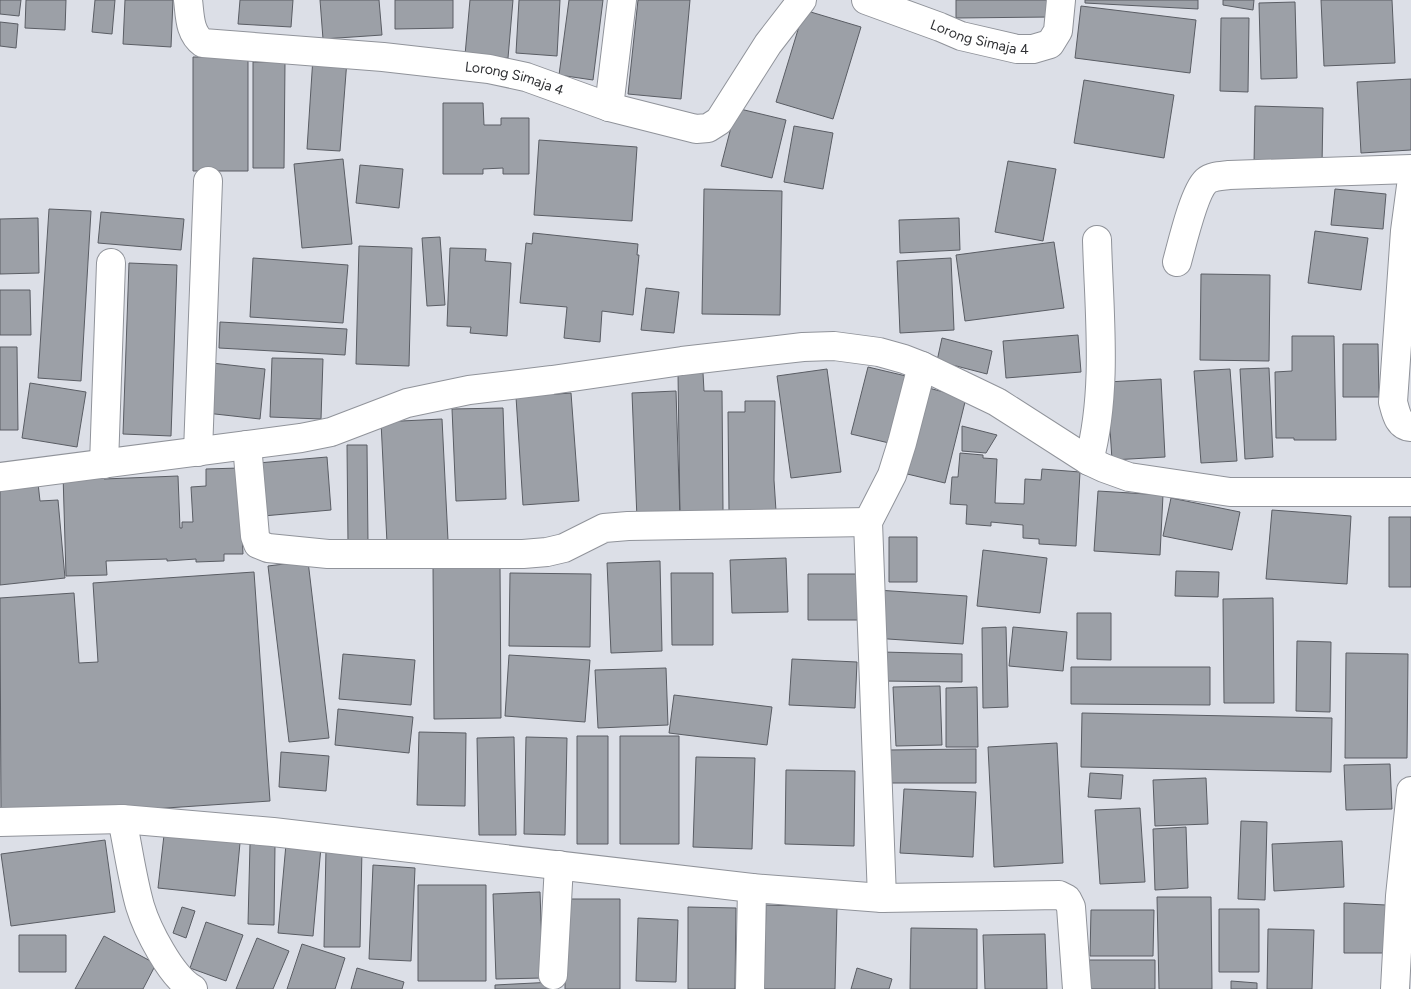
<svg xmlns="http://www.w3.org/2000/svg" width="1411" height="989" viewBox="0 0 1411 989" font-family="Figtree,sans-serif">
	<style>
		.building { fill: #9ca0a7; stroke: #5a5d64 }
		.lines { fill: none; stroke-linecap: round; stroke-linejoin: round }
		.street-casing { stroke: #90939a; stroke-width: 30 }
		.street { stroke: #fff; stroke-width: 28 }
		.labels { text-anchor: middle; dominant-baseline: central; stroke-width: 5; stroke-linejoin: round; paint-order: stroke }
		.street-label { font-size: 14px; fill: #2f3033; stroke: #dcdfe7 }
	</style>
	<rect width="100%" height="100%" fill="#dcdfe7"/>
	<!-- building -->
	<path class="building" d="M0 0H21L19 16 0 14Z
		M26 0H66L65 30 25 28Z
		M95 0H115L112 34 92 32Z
		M125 0H173L171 47 123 44Z
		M240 0H293L291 27 238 24Z
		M320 0H379L382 35 323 39Z
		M395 0H453V28L395 29Z
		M470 0H513L508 58 465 55Z
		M519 0H560L557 56 516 53Z
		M569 0H603L593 80 559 75Z
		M638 0H690L681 99 628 94Z
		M956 0H1051V17L956 18Z
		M1085 0H1198V9L1085 3Z
		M1223 0H1254L1253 10 1223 5Z
		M1321 0H1392L1395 63 1324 66Z
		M1295 2 1297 78 1261 79 1259 3Z
		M1081 6 1196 20 1190 73 1075 58Z
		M804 10 861 27 833 119 776 102Z
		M1221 18H1249L1248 92 1220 91Z
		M0 22 18 24 16 48 0 46Z
		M193 57H248V171H193Z
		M313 57 347 60 340 151 307 149Z
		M253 62H285L284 168H253Z
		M1411 79V150L1361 153 1357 82Z
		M1084 80 1174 95 1164 158 1074 143Z
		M443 103H483L484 125H501V118H529V174H503V168L483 169V174H443Z
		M1255 106 1323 108 1322 165 1254 164Z
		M736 108 786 120 772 178 721 166Z
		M794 126 833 133 823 189 784 182Z
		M539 140 637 147 632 221 534 215Z
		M343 159 352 244 302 248 294 164Z
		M1008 161 1056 169 1043 241 995 232Z
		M360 165 403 169 399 208 356 203Z
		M704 189 782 191 780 315 702 314Z
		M1335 189 1386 194 1383 229 1331 225Z
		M49 209 91 211 81 381 38 378Z
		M101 212 184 219 181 250 98 243Z
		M38 218 39 273 0 274V219Z
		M959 218 960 250 900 253 899 220Z
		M1315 231 1368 238 1361 290 1308 283Z
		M533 233 638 244 637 255H639L633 315 602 311 600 342 564 338 567 307 520 303 526 243 532 244Z
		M440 237 445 305 427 306 422 238Z
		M1054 242 1064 308 965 321 956 255Z
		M359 246 412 248 409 366 356 364Z
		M450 248 486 249 485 261 511 263 507 336 470 333 471 327 447 326Z
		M253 258 348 265 343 323 250 317Z
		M951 258 954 330 900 333 897 261Z
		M129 263 177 265 171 436 123 434Z
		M1201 274 1270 275 1269 361 1200 360Z
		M646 288 679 292 674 333 641 330Z
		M0 290H30L31 335H0Z
		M220 322 347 329 345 355 219 348Z
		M1078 335 1081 372 1006 378 1003 341Z
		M1292 336H1334L1336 440H1294V438H1276L1275 372 1292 371Z
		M942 338 992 351 987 374 937 361Z
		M1343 344H1378L1379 397H1343Z
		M0 347H17L18 430H0Z
		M272 358 323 359 321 419 270 417Z
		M212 363 265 369 260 419 206 413Z
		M868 367 906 376 889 443 851 434Z
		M1269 368 1273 457 1245 459 1240 369Z
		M827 369 841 472 791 478 777 376Z
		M1230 369 1237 461 1201 463 1194 371Z
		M678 373H703L704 391H722L723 511H707L680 517Z
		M1161 379 1165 457 1112 460 1107 382Z
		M30 383 86 392 77 447 22 438Z
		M925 387 966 398 945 483 903 473Z
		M676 391 680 517 637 519 632 393Z
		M571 393 579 501 523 505 516 397Z
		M745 401H775L774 480 776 511 729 512 728 412H745Z
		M503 408 506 499 456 501 452 409Z
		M442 419 448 540 387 543 381 422Z
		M962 426 997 435 986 453 962 451Z
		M347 445H367L368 543H348Z
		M960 453 983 455V458L997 459 995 503 1024 504 1025 479 1041 480 1042 469 1080 472 1076 546 1039 544V539L1023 538V525L991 522V526L966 524 967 505 950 504 952 477H958Z
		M327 457 331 510 263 516 258 463Z
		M239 468 243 554H224V561L196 562V559L167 561V559L106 561 107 575 66 576 63 474 104 473V479L178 476 180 528H182V522H193L191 487 206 486V469Z
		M38 483 40 501 58 500 65 578 0 585V486Z
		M1098 491 1163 495 1160 555 1094 551Z
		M1171 498 1240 512 1232 550 1163 536Z
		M1272 510 1351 516 1347 584 1266 579Z
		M1389 517H1411V587H1389Z
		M889 537H917V582H889Z
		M983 550 1047 558 1040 613 977 606Z
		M786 558 788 612 732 613 730 560Z
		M308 561 329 738 289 742 268 566Z
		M660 561 662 651 611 653 607 563Z
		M500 564 501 718 434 719 433 565Z
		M1176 571 1219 572 1218 597 1175 596Z
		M254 572 270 801 107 812 1 816 0 598 74 593 79 663 98 662 93 583Z
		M510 573 591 574 590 647 509 646Z
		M671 573H713V645H672Z
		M808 574H861V620H808Z
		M877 590 967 596 963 644 873 638Z
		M1273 598 1274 703H1224L1223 599Z
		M1077 613H1111V660L1077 659Z
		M1006 627 1008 707 983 708 982 628Z
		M1013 627 1067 632 1063 671 1009 666Z
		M1297 641 1331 642 1330 712 1296 711Z
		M882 652 962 654V682L882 681Z
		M1346 653 1408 654 1407 758H1345Z
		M343 654 415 660 411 705 339 699Z
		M509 655 590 660 585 722 505 716Z
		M792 659 857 662 855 708 789 705Z
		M1071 667H1210V705L1071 704Z
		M666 668 668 725 598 728 595 670Z
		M940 686 942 745 896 746 893 687Z
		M977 687 978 747H946V688Z
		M674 695 772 707 767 745 669 733Z
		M338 709 413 717 409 753 335 745Z
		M1082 713 1332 718 1331 772 1081 767Z
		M419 732 466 733 465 806 417 805Z
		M577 736H608V844H577Z
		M620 736H679V844H620Z
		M514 737 516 835H479L477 738Z
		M526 737 567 738 565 835 524 834Z
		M1057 743 1063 863 994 867 988 747Z
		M976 749V783H888V750Z
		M281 752 329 756 326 791 279 787Z
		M696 757 755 758 752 849 693 847Z
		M1390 764 1392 809 1346 810 1344 765Z
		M786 770 855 771 854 846 785 844Z
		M1090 773 1123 775 1121 799 1088 797Z
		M1206 778 1208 824 1155 826 1153 780Z
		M904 789 976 792 973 857 900 853Z
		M1140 808 1145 882 1100 884 1095 810Z
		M1241 821 1267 822 1265 900 1238 899Z
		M1186 827 1188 888 1155 890 1153 829Z
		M164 835 240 843 235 896 158 888Z
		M105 840 115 912 11 926 1 854Z
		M1342 841 1344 887 1274 891 1272 844Z
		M250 844 275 845 274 925 248 924Z
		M286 844 321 847 313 936 278 933Z
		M326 849H362L360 947H324Z
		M373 865 415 868 411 961 369 959Z
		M418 885H486V981H418Z
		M540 892 543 978 496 979 493 894Z
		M1157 897H1211L1212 989H1159Z
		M565 899H620V989H565Z
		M1344 903 1386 905 1385 953H1344Z
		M766 905 837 907 835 989H764Z
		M182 907 195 911 186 938 173 933Z
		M688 907 736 908 735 989H688Z
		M1219 909H1259V972H1219Z
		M1091 910H1154L1153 956H1090Z
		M638 918 678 920 676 982 636 981Z
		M206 922 243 935 226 981 190 968Z
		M911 928 977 929V989H910Z
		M1268 929 1314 930 1312 989H1267Z
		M1045 934 1047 989H985L983 935Z
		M19 935H66V972H19Z
		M104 936 156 964 143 989H75Z
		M257 938 289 951 273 989H236Z
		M302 944 345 958 335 989H287Z
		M1086 960H1155V989H1086Z
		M357 968 404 982 402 989H351Z
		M857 968 892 979 889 989H851Z
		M1231 981 1257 983V989H1231Z
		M554 982V989H495V985Z"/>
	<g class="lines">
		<!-- street casing -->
		<g class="street-casing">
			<g id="street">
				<path id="s1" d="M188 0C190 15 189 33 203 43L383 57 489 69 526 77 609 107 696 129 708 128 719 121 768 44 802 0"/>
				<path id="s2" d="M866 0 940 27 961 36 1017 49H1033L1050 44 1058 31 1061 0"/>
				<path d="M609 107 622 0"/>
				<path d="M1411 186 1405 231 1393 402C1396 413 1398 426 1411 427"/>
				<path d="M1177 262C1182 244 1194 192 1206 181 1212 176 1221 176 1229 175L1411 169"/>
				<path d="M247 445 255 536 258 544 268 548 328 554H523L547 552 564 548 604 528 628 526 868 522"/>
				<path d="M198 452 208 181"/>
				<path d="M1089 461C1108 390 1099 313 1097 240"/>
				<path d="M104 464 111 263"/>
				<path d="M0 477 301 438 331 432 407 403 469 390 552 380 682 361 803 347 834 346 879 352 904 359 922 366 997 402 1089 461 1104 468 1129 477 1230 492H1411"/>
				<path d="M122 819C128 847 132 878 140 906 147 929 171 977 193 989"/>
				<path d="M0 822 122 819 273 832 752 888 882 898 1059 895 1067 899 1071 907 1077 989"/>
				<path d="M882 898 868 522 892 475 902 443 922 366"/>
				<path d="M553 975 559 865"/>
				<path d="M750 989 752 888"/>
				<path d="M1395 989 1400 896 1411 791"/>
			</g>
		</g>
		<!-- street -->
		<use href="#street" class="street"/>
	</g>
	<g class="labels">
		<!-- street labels -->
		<g class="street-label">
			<text stroke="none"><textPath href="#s2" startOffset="120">Lorong Simaja 4</textPath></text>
			<text stroke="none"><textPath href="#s1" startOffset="361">Lorong Simaja 4</textPath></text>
		</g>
	</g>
</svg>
